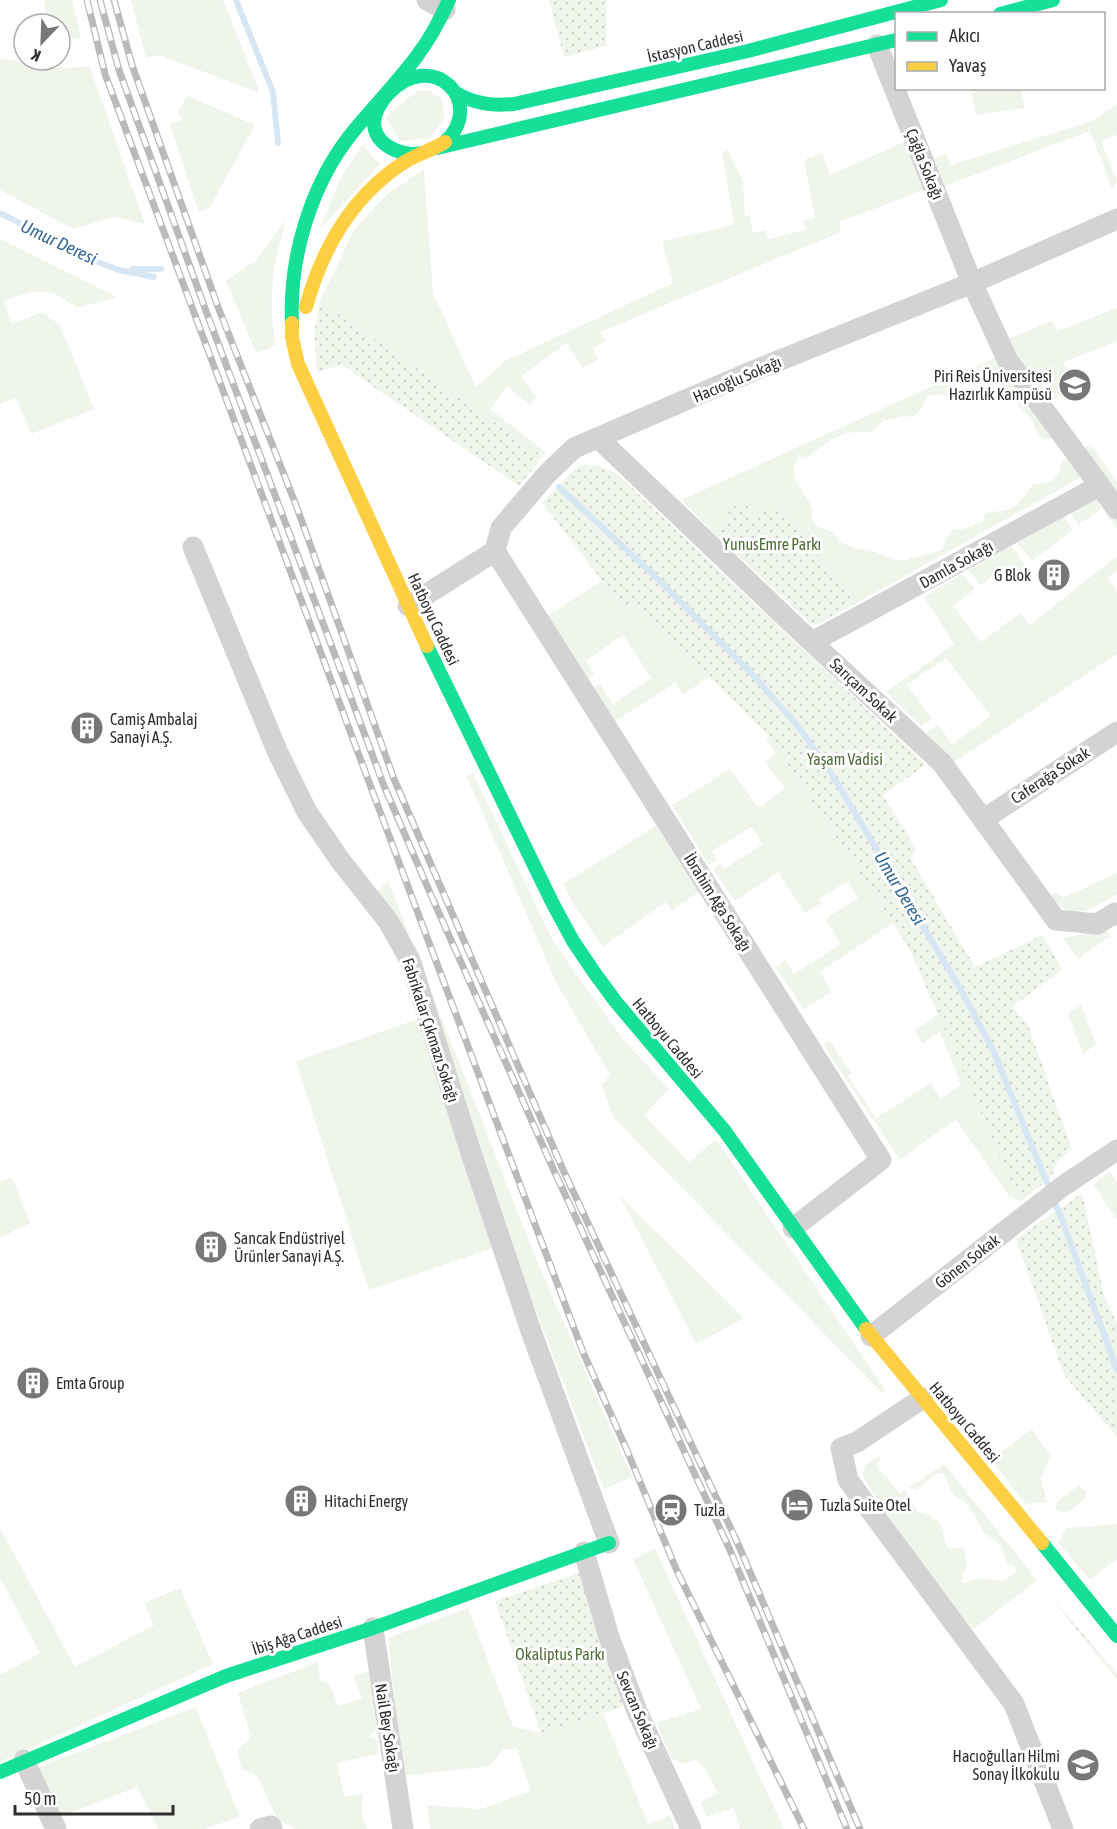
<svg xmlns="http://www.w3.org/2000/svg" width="1117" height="1829" viewBox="0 0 1117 1829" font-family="'Asap Condensed',sans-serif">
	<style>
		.grass { fill: #f0f5eb }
		.park { fill: url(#park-dots) }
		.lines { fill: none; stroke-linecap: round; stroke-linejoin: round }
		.stream { stroke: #d6e6f3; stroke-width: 6 }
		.street { stroke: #d3d3d3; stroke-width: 21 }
		.fast { stroke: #16e098; stroke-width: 14 }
		.slow { stroke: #ffcf43; stroke-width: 14 }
		.rail-casing { stroke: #bababa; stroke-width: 7 }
		.rail { stroke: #fff; stroke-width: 4.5; stroke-dasharray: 14; stroke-linecap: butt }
		.labels { text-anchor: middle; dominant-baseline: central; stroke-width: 6; stroke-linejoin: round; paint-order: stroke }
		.street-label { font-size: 16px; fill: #2e2e2e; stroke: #fff }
		.poi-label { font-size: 16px; fill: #2e2e2e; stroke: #fff; text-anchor: start }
		.park-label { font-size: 16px; fill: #4c6d38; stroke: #fff }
		.water-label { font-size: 18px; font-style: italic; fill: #366897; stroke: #fff }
	</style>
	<defs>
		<pattern id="park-dots" width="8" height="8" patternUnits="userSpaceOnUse" patternTransform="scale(1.5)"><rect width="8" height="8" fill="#f0f5eb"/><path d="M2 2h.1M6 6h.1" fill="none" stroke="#ced2ca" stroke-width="1.8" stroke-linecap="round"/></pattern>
	</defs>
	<rect width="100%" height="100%" fill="#fff"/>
	<!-- grass -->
	<path class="grass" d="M44 0H72L81 39 60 36V24H47Z
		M131 0H223L260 93 159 55 146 58Z
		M0 58 52 68 90 67 145 224 115 217 73 229 0 190Z
		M974 89H1021L1025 108 976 115 971 92H974Z
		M417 91H430L441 98 445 117 430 138 399 141 387 119 388 114Z
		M188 96 255 125 210 207 199 213 170 124 182 121 178 111Z
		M1117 104V135L1101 141 1117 181 1112 188 1090 131 945 186 934 158 946 153 951 165 1092 121Z
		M906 141 925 190 839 222 841 232 600 332 606 342 593 347 598 360 582 368 567 343 521 376 536 397 530 405 507 386 490 409 546 452 543 456 320 301 354 230 386 195 424 169 433 293 476 387 505 361 673 283 662 241 734 225 722 153 728 150 743 181 745 216H750L753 233 766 230 768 239 805 230 803 221 815 218 804 160 822 153 830 175Z
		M363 144 373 158 381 163 319 230 341 177Z
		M286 220C273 265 267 300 276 346L256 353 226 281 256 260Z
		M0 239 117 297 77 308C46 285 39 289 4 301L12 324 42 312 60 325 94 409 31 434 16 398 0 404Z
		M1117 308V341L1064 362 1074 387 1047 404 1019 365 1008 339 1052 321 1057 331Z
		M999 356 1057 436 1045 440 1037 434 1032 419 1019 407 1011 390 995 372H987L981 379 963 380 955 392 947 396 942 394 927 396 920 411 913 417C902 414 895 420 884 420L871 432C842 429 827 441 807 459L799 457C782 485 816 493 812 519L818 526 834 533 840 542 854 548 870 550 896 560H906L942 550 946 538 954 529H963L983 521 986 513C1018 509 1014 509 1033 484L1050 482 1060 472C1060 462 1063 459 1072 455L1085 475 855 604 780 504 754 518 744 502 734 520 712 531 681 500Z
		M1090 444 1117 482V498L1082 450Z
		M1096 496 1117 518V529L1102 508 1079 525 1070 512Z
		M1063 515 1073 530 1032 561 1017 543Z
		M1011 545 1026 566 1008 580 1000 571 981 585 968 570Z
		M1117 556V571L1107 578 1117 591V654L954 762 926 733 938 725 952 744 991 716 946 658 907 685 932 718 921 726 886 692 954 644 924 597 962 574 975 589 953 606 981 642 1020 613 1030 625Z
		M602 581 625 610 634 602 709 677 683 695 675 683 613 723 591 689 600 684 613 704 651 678 623 635 586 661 594 675 585 681 545 617Z
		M770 738 893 923 820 972 832 992 804 1009 775 967 785 960 794 974 841 944 825 919 858 898 848 881 819 899 821 903 805 913 778 872 735 901 713 869 720 864 724 869 763 844 751 827 712 851 717 859 709 865 672 805 730 769 758 808 785 788 765 762 776 753 766 740Z
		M473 773 554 943 623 1039 669 1089 644 1115 689 1162 716 1139 885 1390 882 1393 613 1117 602 1084 610 1075 557 984 466 775Z
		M656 826 700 891 672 911 665 902 603 947 571 900 563 884Z
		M1117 873V894C1090 909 1074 924 1050 896L1055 893 1065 897Z
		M388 881 537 1261 632 1477 604 1489 376 893Z
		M1106 930 1110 936 1078 959 1063 938Z
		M1081 1005 1096 1044 1083 1054 1068 1014Z
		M939 1013 1020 1202 1009 1196 956 1120 919 1145 900 1160 823 1045 830 1041 852 1074 848 1076 876 1118 931 1083 940 1099 961 1085 940 1032 922 1044 915 1031Z
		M421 1018 496 1247 369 1290 296 1061Z
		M1110 1172 1117 1182V1220L1093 1184Z
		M12 1177 30 1223 0 1238V1181Z
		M620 1196 744 1318 696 1344Z
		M1032 1429 1051 1457 1041 1478 1047 1502 1026 1504 991 1460Z
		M880 1456 881 1459 876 1465 900 1493 905 1490 917 1512 929 1515 940 1523 947 1547 952 1549 964 1547 967 1565 961 1581 963 1583 980 1578 1003 1581 1015 1573 1016 1569 1012 1565 1008 1564 1001 1546 983 1531 970 1508 962 1500 955 1497 949 1487 946 1476 941 1473 932 1476C928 1482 922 1484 917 1490L908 1488 944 1464 1037 1580 973 1630 915 1555 865 1481 863 1475 865 1465Z
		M1078 1486 1086 1491C1087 1502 1074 1507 1066 1513L1055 1510 1057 1501Z
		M1117 1524V1559L1090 1580 1058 1542 1067 1528Z
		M0 1528 75 1667 154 1625 144 1603 180 1588 213 1664 0 1762V1675L40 1653 0 1578Z
		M655 1548 784 1829H740L734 1808 706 1817 701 1802 718 1793 703 1766 696 1760 683 1764 671 1758 656 1723 701 1709 633 1559Z
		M468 1608 513 1726 541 1733 603 1713 648 1824 670 1816 675 1829H430L427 1805 481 1809 531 1791 517 1749H504L490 1766 403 1776 388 1638Z
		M318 1662 320 1680 330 1685 338 1706 362 1698 354 1676 372 1670 378 1727 370 1736 378 1742V1754L337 1763 344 1797 363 1793 362 1817 367 1829H293L292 1826 279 1822 257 1776 242 1770 237 1750 251 1738 238 1693Z
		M196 1707 240 1817 204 1829H158L137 1787 60 1817 39 1767Z"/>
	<!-- park -->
	<path class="park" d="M549 0H607L606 46 564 57Z
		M320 301 543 456 519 486 342 365 317 372 314 332Z
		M579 465 598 466 616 473 926 765 883 795 916 849 911 859 975 967 1043 935 1062 970 1012 1007 1028 1025 1072 1149 1057 1161 1052 1176 1020 1202 910 950 893 923 770 738 634 602 625 610 542 503Z
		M744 501 755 517 780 504 855 604 818 624H811L712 531 734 520 727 511Z
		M1082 1193 1104 1295 1117 1324V1437L1064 1375 1016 1239Z
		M579 1573 625 1706 541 1733 495 1601Z
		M1037 1580 1117 1674V1680Z"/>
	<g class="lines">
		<!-- stream -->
		<path class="stream" d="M236 0 273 92 278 143
			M0 213 90 259 119 270 154 277
			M132 269H161
			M559 487 658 579 755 677 797 725 831 773 960 988 993 1050 1062 1220 1117 1370"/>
		<!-- street -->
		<path class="street" d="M427 0 445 10
			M877 45 972 283 1008 361 1117 509
			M598 438 798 629 942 763 1056 920 1097 924 1115 913 1117 915
			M193 547 278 753 307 812 340 860 388 921 410 960 472 1156 532 1334 609 1543
			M495 551 881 1160 793 1228
			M408 606 495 551 501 528 547 474 574 448 753 371 972 283 1117 219
			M812 642 1099 486
			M984 819 1117 732
			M871 1336 1063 1186 1117 1150
			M923 1398 857 1442 841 1448 848 1480 1014 1704 1063 1829
			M584 1552 609 1637 637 1711 691 1829
			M373 1628 403 1829
			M24 1760 56 1829
			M260 1829 271 1826 272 1829"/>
		<!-- fast -->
		<path class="fast" d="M1000 14 1053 0
			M456 93C475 104 493 106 514 104L748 51 941 0
			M437 148 896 40
			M422 153C403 157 374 146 374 122 375 112 381 102 388 94 433 46 487 103 445 142
			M292 323C289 257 311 184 352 133 373 107 397 83 417 56 430 39 440 20 449 0
			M427 646 553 904 573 941 596 975 616 1002 724 1130 866 1329
			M1042 1543 1117 1636
			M0 1772 226 1676 373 1628 609 1543"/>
		<!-- slow -->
		<path class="slow" d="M306 307C322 249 350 199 400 165 414 155 431 151 445 142
			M292 323V337L298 364 427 646
			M866 1329 1042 1543"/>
		<!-- rail casing -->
		<g class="rail-casing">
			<path id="rail" d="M87 0 105 74 416 908 583 1352 626 1448 677 1571 804 1829
				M100 0 119 70 206 311 384 786 434 902 556 1175 729 1548 847 1829
				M114 0 132 65 218 307 296 505 394 779 564 1172 738 1544 860 1829"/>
		</g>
		<!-- rail -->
		<use href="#rail" class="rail"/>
	</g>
	<!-- icons -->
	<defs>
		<g id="university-disc" transform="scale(1.725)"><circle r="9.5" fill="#777" stroke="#fff"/><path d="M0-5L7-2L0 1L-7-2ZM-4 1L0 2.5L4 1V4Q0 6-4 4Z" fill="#fff"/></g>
		<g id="building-disc" transform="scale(1.725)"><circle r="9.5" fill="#777" stroke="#fff"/><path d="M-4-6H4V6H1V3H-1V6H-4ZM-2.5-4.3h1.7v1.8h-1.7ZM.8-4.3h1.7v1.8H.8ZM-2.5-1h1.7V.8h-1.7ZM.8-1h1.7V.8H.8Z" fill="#fff"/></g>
		<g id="hotel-disc" transform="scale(1.725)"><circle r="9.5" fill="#777" stroke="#fff"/><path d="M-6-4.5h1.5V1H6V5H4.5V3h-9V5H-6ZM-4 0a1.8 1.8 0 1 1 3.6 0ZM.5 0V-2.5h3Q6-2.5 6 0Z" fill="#fff"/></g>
		<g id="station-disc" transform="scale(1.725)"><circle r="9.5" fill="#777" stroke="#fff"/><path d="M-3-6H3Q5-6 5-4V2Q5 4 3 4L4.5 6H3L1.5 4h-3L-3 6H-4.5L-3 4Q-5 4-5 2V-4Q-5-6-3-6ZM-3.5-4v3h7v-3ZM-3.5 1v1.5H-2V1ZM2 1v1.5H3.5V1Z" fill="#fff"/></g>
		<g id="school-disc" transform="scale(1.725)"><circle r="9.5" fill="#777" stroke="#fff"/><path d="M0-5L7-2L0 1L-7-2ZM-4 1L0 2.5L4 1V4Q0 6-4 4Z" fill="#fff"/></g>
	</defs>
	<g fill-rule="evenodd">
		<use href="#university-disc" x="1075" y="385"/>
		<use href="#building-disc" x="1054" y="575"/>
		<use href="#building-disc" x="87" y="728"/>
		<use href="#building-disc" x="211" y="1247"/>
		<use href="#building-disc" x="33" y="1383"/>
		<use href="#building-disc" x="301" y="1501"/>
		<use href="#hotel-disc" x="797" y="1505"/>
		<use href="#station-disc" x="671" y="1510"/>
		<use href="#school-disc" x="1083" y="1765"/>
	</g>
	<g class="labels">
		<!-- street labels -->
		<g class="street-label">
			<text transform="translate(695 46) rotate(-13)">İstasyon Caddesi</text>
			<text transform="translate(925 164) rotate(68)">Çağla Sokağı</text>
			<text transform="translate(737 379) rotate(-23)">Hacıoğlu Sokağı</text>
			<text transform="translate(956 564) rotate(-29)">Damla Sokağı</text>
			<text transform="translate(434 619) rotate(65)">Hatboyu Caddesi</text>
			<text transform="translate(864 690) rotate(43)">Sarıçam Sokak</text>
			<text transform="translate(1050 775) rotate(-33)">Caferağa Sokak</text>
			<text transform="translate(718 902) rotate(58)">İbrahim Ağa Sokağı</text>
			<text transform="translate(431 1030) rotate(72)">Fabrikalar Çıkmazı Sokağı</text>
			<text transform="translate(668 1038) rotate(50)">Hatboyu Caddesi</text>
			<text transform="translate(967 1261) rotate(-38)">Gönen Sokak</text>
			<text transform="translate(965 1422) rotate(50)">Hatboyu Caddesi</text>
			<text transform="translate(297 1635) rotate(-18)">İbiş Ağa Caddesi</text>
			<text transform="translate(638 1710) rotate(67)">Sevcan Sokağı</text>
			<text transform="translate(388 1728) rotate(81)">Nail Bey Sokağı</text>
		</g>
		<!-- poi labels -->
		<g class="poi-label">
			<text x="1052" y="376" text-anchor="end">Piri Reis Üniversitesi<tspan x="1052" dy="18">Hazırlık Kampüsü</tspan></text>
			<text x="1031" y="575" text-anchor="end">G Blok</text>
			<text x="110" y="719">Camiş Ambalaj<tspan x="110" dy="18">Sanayi A.Ş.</tspan></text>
			<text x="234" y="1238">Sancak Endüstriyel<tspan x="234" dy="18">Ürünler Sanayi A.Ş.</tspan></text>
			<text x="56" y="1383">Emta Group</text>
			<text x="324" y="1501">Hitachi Energy</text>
			<text x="820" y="1505">Tuzla Suite Otel</text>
			<text x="694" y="1510">Tuzla</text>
			<text x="1060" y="1756" text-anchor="end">Hacıoğulları Hilmi<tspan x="1060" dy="18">Sonay İlkokulu</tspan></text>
		</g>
		<!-- park labels -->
		<g class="park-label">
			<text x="772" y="544">YunusEmre Parkı</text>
			<text x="845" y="759">Yaşam Vadisi</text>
			<text x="560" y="1654">Okaliptus Parkı</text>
		</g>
		<!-- water labels -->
		<g class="water-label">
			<text transform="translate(59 242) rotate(25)">Umur Deresi</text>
			<text transform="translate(900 888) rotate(59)">Umur Deresi</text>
		</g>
	</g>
	<!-- legend -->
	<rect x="895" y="12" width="210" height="78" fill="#ffffff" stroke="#ababab" stroke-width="1.5"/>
	<rect x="907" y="32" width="30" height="9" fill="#16e098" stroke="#ababab" stroke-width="1.5"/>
	<text x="949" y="42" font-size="18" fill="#2e2e2e">Akıcı</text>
	<rect x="907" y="62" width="30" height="9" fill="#ffcf43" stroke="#ababab" stroke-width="1.5"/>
	<text x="949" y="72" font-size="18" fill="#2e2e2e">Yavaş</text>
	<!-- north arrow -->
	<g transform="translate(42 42) rotate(203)"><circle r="28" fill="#ffffff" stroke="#ababab" stroke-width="1.5"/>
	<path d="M0-4.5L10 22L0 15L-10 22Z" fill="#777777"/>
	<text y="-9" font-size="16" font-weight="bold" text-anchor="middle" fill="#2e2e2e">K</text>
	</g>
	<!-- scale -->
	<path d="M15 1805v9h158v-9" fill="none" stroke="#2e2e2e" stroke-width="3"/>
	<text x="24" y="1805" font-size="18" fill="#2e2e2e" stroke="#ffffff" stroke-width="4.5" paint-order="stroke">50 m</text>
</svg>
